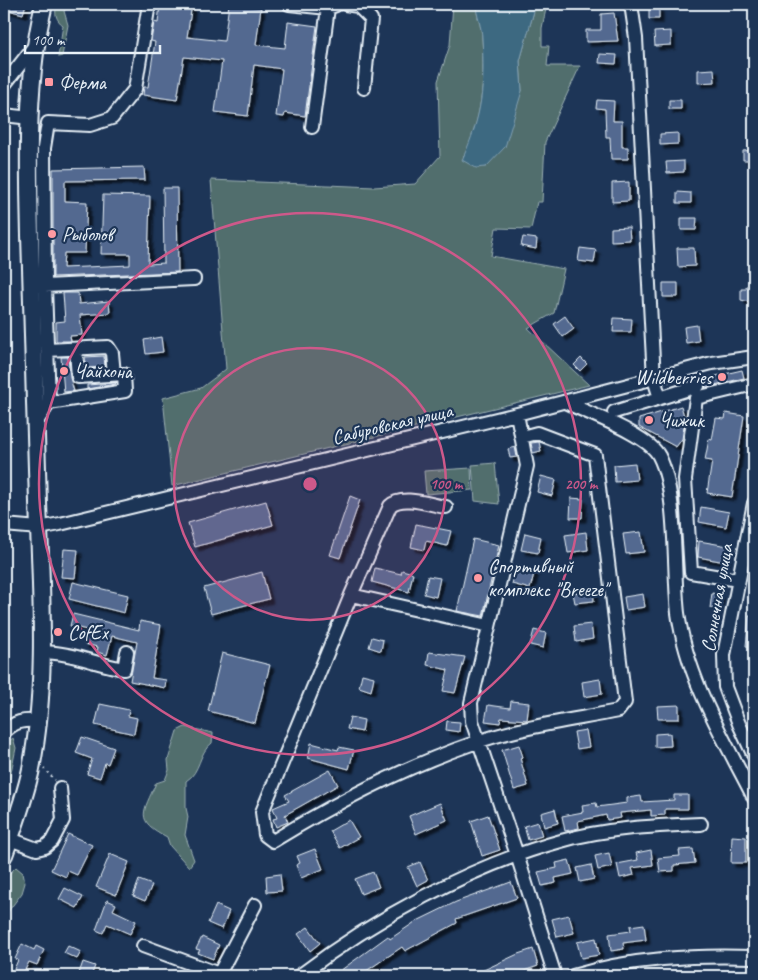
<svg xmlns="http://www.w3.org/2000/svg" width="758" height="980" viewBox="0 0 758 980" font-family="Caveat,sans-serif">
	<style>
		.green { fill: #516e6d; stroke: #9cb0b2 }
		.water { fill: #3d6981; stroke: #819fb1 }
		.building { fill: #536990; stroke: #e8f1f8; filter: url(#shadow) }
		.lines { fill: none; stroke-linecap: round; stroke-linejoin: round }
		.minor-casing { stroke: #e8f1f8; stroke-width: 16 }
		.major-casing { stroke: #e8f1f8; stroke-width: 20 }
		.path { stroke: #e8f1f8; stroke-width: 2; stroke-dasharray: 1 4; stroke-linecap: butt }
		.minor { stroke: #1d3557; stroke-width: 12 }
		.major { stroke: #1d3557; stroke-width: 16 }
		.ring { fill: none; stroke: #cd598a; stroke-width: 2.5 }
		.poi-dot { fill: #ff9aa2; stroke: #1d3557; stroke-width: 2 }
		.labels { text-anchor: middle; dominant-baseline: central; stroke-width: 4.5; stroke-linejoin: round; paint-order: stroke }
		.poi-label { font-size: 20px; fill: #e8f1f8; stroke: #1d3557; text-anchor: start }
		.street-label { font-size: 20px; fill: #e8f1f8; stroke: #1d3557 }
		.centre { fill: #cd598a; stroke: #1d3557; stroke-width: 2.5 }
		.ring-label { font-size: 15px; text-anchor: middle; font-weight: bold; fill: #cd598a; stroke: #1d3557; stroke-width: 4.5; stroke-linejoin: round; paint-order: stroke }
	</style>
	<defs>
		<filter id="shadow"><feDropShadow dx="4" dy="4" stdDeviation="1" flood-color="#0009"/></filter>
	</defs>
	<rect width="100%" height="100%" fill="#1d3557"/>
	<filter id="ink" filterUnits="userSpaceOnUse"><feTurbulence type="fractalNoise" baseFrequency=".02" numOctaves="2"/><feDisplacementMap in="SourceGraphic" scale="10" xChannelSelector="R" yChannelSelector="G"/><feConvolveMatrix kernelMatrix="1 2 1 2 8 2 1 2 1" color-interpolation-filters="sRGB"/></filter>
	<g filter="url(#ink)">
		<!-- green -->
		<path class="green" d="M57 4H71L64 11 68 25 62 56 58 57 63 25C56 20 54 13 57 4Z
			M453 4H476C476 15 482 27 482 38 485 86 482 116 463 160L522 91 520 61 536 4H547L542 28V46H549L547 66H580L545 142 542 202H537L531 229 496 228 491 256 564 269 554 313 528 328 589 385 172 486 163 398 201 388 226 369 211 180 374 187 415 184 440 156 438 81 450 45Z
			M495 463 499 504 475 501 472 465Z
			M471 468 472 490 426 494 424 471Z
			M185 727 213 733 212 743C198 753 201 772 186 781V808L188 817 185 835 194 860 189 867 170 846 167 837C134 820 143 813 156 783L165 780 169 770 168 760 177 731Z
			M13 738 16 748 7 792 4 797V745Z
			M16 867 23 873 25 883 22 893 4 917V879Z"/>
		<!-- water -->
		<path class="water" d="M476 4H536L520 61 522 91 505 147 486 167 476 168 462 160C482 116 485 87 482 38 482 27 476 15 476 4Z"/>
		<!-- building -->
		<path class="building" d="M4 4H26L23 14 4 9Z
			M160 4H192L187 37 224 41 229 4 261 8 256 45 285 48 288 22 317 26 305 116 285 113 284 117 276 116 282 69 254 65 248 116 215 112 222 61 184 57 177 100 143 95 144 87H148L155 42 151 41 154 22 158 23Z
			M649 8H659V19H649Z
			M614 13 618 41 586 42V30H601V14Z
			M671 31V45L655 46 654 32Z
			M600 54 617 55 616 64 599 63Z
			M714 69 715 82 698 83V70Z
			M597 100 614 101 613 121H622V147H628V159H611L610 137H606L605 109 596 108Z
			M669 100H681V109H669Z
			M678 133V144L660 145V134Z
			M754 150V160H743V151Z
			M684 161V172L667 173 666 162Z
			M144 167 145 180 65 181V201L87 202 85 253H64L63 268 130 265V254H101L103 195 150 196 148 264 164 263 163 188H177L178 272 53 277V169Z
			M629 182V201L612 202V183Z
			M677 192 691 193V203H677Z
			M681 218H697L696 230H681Z
			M629 227 630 240 611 241V228Z
			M523 237 537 239 536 249 521 246Z
			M580 248 596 250 594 263 578 261Z
			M677 248H694L695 266 678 267Z
			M663 283H678V297H663Z
			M746 286H754V303L741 300V289H746Z
			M63 293H78L79 304 109 301 110 313 80 315 82 335 70 336 71 341H56V322L65 321Z
			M565 316 574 329 563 337 554 324Z
			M614 318 632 319 631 332H613Z
			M697 325 699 341 686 343 684 327Z
			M161 337 163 352 146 354 144 340Z
			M104 356 105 367 86 368 85 357Z
			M61 357H68L70 378 74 391 64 392Z
			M581 358 587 364 580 371 574 365Z
			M742 370 744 378 706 387 703 379Z
			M115 383 116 384 87 389V385Z
			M681 406 685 419 682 439 676 447 639 427V419Z
			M726 413 744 416 732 497 707 493 712 461 705 460 709 439 712 440 716 418 725 419Z
			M539 442 541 451 533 453 531 443Z
			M515 447 517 457 510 458 508 449Z
			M635 463 637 480 615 482 614 465Z
			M541 476 556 480 552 496 537 492Z
			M350 496 360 500 340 558 330 555Z
			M571 498 583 499 582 518H570Z
			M266 501 273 525 195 547 188 523Z
			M701 507 729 512 726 527 699 522Z
			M416 524 451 531 447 546 426 541 424 550 411 547Z
			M586 532 588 550 568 553 565 535Z
			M641 532 644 552 626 554 623 534Z
			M525 533 541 537 538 553 521 550Z
			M473 539 499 545 483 616 457 611Z
			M699 541 728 546 725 562 698 557Z
			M64 549 78 550 75 578 61 577Z
			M517 565 535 570 530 589 512 584Z
			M375 568 401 574 402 570 413 573 409 592 372 582Z
			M262 572 269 599 211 614 204 588Z
			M428 576 440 578 436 597 424 594Z
			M73 582 128 595 124 613 69 599Z
			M593 587 594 601 575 603 573 593 582 592 581 588Z
			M712 593 720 595 717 609 710 608Z
			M643 594 645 607 626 610 624 597Z
			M73 614 139 630 140 621 161 625 152 678 166 680 165 688 130 681 137 642 112 636 107 655 97 652 98 647 84 644 87 630 70 626Z
			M749 616H754V647L746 646Z
			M591 624 593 639 576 642 574 626Z
			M534 630 546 633 543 648 530 645Z
			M372 637 383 640 381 651 369 647Z
			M429 652 465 657 455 693 443 691 448 670 427 665Z
			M222 653 270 665 255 723 208 711Z
			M362 674 374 677 371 691 359 687Z
			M600 679 602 694 584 697 582 682Z
			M511 701 529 703 527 720 501 718 500 723 485 721 488 705 510 708Z
			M100 704 129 710 128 716 137 718 134 734 95 725Z
			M679 705V719H658L657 706Z
			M350 717 364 720 362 732 347 729Z
			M447 721 460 722 459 732 446 730Z
			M586 730 589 747 577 749 574 732Z
			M670 733 671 746 655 747V734Z
			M82 737 114 748 108 764 105 763 100 778 87 774 92 759 76 753Z
			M311 743 338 750 339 747 354 750 349 769 308 758Z
			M519 745 523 757 520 758 528 786 514 790 502 750Z
			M330 770 338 785 285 815 288 822 276 827 273 819 277 818 273 808 289 801 285 795Z
			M674 795H688V809H665V815L651 816V810L620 813 621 818 607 820 606 815 578 821 579 828 565 831 562 816 583 812 582 805 596 803 597 807 627 803V798L641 796 642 802 674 800Z
			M440 803 447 820 416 834 409 816Z
			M555 809 558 823 544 827 541 813Z
			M488 815 500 850 482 856 471 821Z
			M349 820 359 837 340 848 330 831Z
			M538 822 542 836 528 840 524 826Z
			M68 834 92 845 77 875 68 871 66 877 51 870Z
			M732 836 746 837V863H731Z
			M315 849 323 869 301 878 296 865 300 863 297 856Z
			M693 849 695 863 674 865V871L660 872 658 858 680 856 679 850Z
			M651 850 653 865 632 868 634 875 620 878 617 864 638 860 636 853Z
			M609 853 612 867 598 870 595 856Z
			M110 854 129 862 116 895 96 887Z
			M569 860 573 874 555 878 556 883 542 886 538 872 557 868 556 863Z
			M420 862 428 880 417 886 408 867Z
			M591 865 594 879 580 882 577 868Z
			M373 872 379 887 361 894 355 879Z
			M280 874 282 891 267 892 266 876Z
			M139 880 152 885 145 901 133 896Z
			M511 882 517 898 456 919 457 923 405 951 402 947 359 976H333L388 936 390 939 415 922 456 902Z
			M65 888 83 897 77 908 59 899Z
			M107 900 116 904 113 910 136 921 130 934 107 924 103 933 96 930Z
			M216 905 229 911 222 929 208 923Z
			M569 915 574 933 557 937 552 919Z
			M644 924 646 940 623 943 624 949 611 951 609 934 631 931 630 926Z
			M308 927 320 943 310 951 298 934Z
			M202 937 219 945 213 959 198 953 200 950 196 949Z
			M596 938 599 955 581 958 577 942Z
			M22 944 34 950 36 946 44 950 37 965 29 962 22 976H11L18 960 15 959Z
			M68 946 81 952 77 959 64 953Z
			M533 949 538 966 510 976H471L518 954Z
			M83 962 95 966 91 976H78Z"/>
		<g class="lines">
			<!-- minor casing -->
			<g class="minor-casing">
				<path id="minor" d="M149 4 135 89 112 118 90 125 48 123 44 148 45 286 194 279
					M289 4 328 8 336 5
					M345 4 358 6 371 19 364 88
					M631 4 636 38 654 379 660 398 698 386
					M4 85 36 44
					M4 115 30 118
					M312 127 328 8
					M38 286H45L49 403
					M47 350 108 347 112 353 114 374
					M565 402C587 413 649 435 659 456 678 493 673 570 678 613 687 679 724 739 754 798
					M614 412 660 398
					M517 414 527 466 471 703 472 721 517 855 555 976
					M36 423 49 403 125 391 124 374 78 377 76 350
					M754 503 724 655 725 687 739 724 754 756
					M4 525 39 528 60 524 517 414 712 363 754 357
					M738 580 691 572 685 479 696 398 754 384
					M351 595 390 506C402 494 431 505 446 507
					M489 626 351 595 262 812 265 835 273 841C338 801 404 767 477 742 520 727 573 720 618 711L625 702 595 455 537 433 522 437
					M41 652C69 652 96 664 124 669L127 652
					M4 732C15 721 23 720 38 721
					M10 839 37 849 45 847 52 841 63 820 60 788
					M143 946 219 974
					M218 976 255 905
					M299 976C374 919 470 866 561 841 606 828 654 826 701 824
					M573 976C632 958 693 955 754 957"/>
			</g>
			<!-- major casing -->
			<g class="major-casing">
				<path id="major" d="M4 855C14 827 25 798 31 769 48 682 41 590 38 502 35 413 32 324 30 235 28 159 26 79 44 4"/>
			</g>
			<!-- path -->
			<path class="path" d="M44 769 55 780"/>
			<!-- minor -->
			<use href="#minor" class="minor"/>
			<!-- major -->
			<use href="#major" class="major"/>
		</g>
	</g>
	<!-- distance rings -->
	<circle cx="310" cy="484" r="136" fill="#cd598a" fill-opacity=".12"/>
	<g class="ring">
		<circle cx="310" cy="484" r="136"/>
		<circle cx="310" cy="484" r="271"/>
	</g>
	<!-- markers -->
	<g class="poi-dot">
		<rect x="44" y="77" width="10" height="10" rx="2.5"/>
		<circle cx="52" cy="234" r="5"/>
		<circle cx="64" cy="371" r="5"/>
		<circle cx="722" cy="377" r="5"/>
		<circle cx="649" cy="420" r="5"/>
		<circle cx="478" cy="578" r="5"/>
		<circle cx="58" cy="632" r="5"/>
	</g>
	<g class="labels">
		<!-- poi labels -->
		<g class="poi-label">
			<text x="59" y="82">Ферма</text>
			<text x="62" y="234">Рыболов</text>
			<text x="74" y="371">Чайхона</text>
			<text x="712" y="377" text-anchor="end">Wildberries</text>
			<text x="659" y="420">Чижик</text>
			<text x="488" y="566">Спортивный<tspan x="488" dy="23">комплекс "Breeze"</tspan></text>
			<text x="68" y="632">CofEx</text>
		</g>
		<!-- street labels -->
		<g class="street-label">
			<text transform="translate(392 424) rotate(-13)">Сабуровская улица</text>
			<text transform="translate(717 598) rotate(-80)">Солнечная улица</text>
		</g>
	</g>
	<circle cx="310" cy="484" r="8" class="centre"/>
	<g class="ring-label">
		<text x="446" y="489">100 m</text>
		<text x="581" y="489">200 m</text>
	</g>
	<!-- margin -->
	<rect width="758" height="980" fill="none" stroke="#1d3557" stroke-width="20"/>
	<rect x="10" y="10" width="738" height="960" fill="none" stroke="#e8f1f8" stroke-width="2" filter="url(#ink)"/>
	<!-- scale -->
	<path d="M25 45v8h135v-8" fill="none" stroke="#e8f1f8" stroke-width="2.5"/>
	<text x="32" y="45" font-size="15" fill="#e8f1f8" stroke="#1d3557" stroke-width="4" paint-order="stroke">100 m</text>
</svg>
